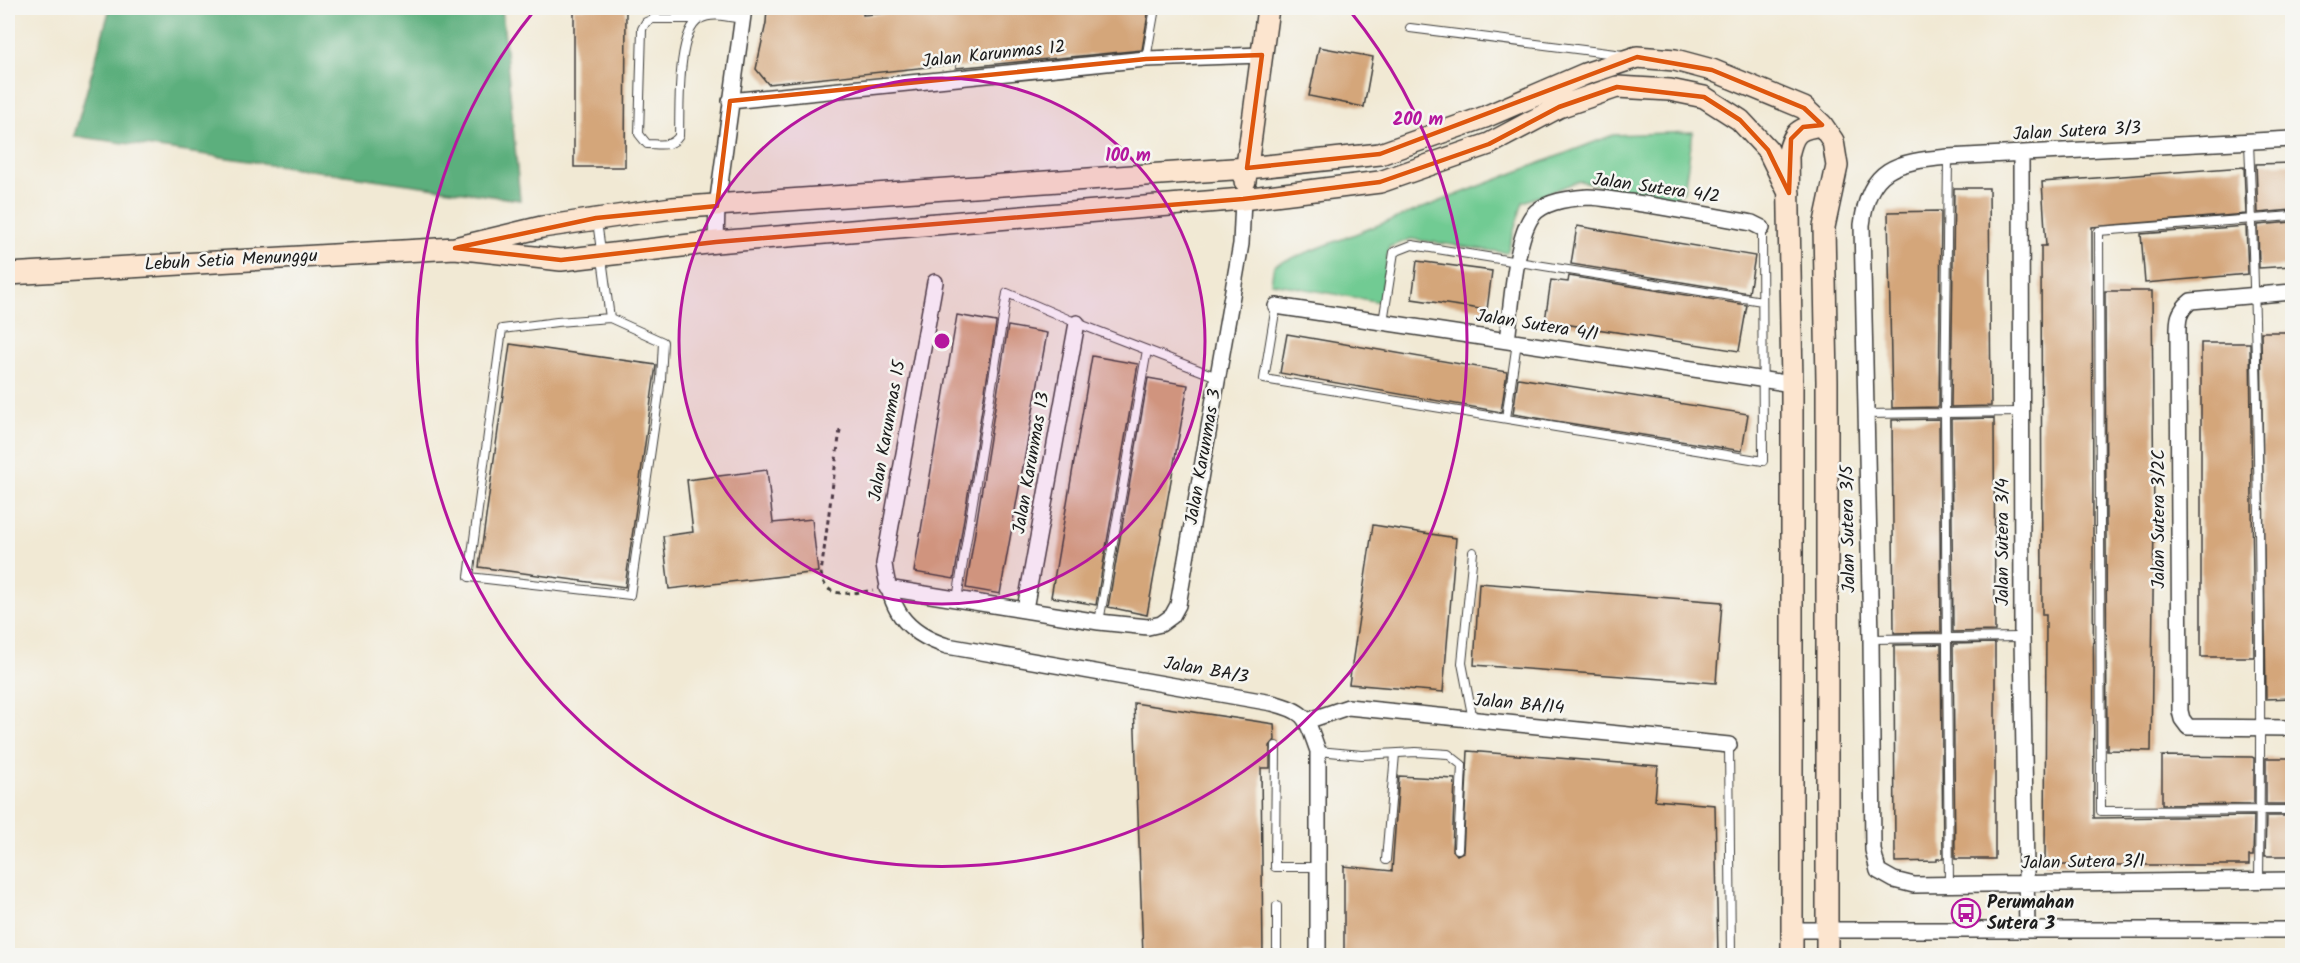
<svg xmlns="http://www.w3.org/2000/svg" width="2300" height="963" viewBox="0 0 2300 963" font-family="Kalam,sans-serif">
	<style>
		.green { fill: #71cb93; stroke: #467458; stroke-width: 1.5 }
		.forest { fill: #5caf7d; stroke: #3c664c; stroke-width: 1.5 }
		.building { fill: #d4a67a }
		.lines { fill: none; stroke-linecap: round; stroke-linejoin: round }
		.lane-casing { stroke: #3c3b38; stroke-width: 10 }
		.street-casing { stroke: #3c3b38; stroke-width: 18 }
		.secondary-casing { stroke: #3c3b38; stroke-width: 24 }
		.path { stroke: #3c3b38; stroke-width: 3; stroke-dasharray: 4.5 4.5; stroke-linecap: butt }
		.lane { stroke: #fff; stroke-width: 8 }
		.street { stroke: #fff; stroke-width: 15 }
		.secondary { stroke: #fce5cf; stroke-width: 21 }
		.marked { fill: none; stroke: #de560d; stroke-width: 4.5; stroke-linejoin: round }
		.ring { fill: none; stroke: #b5179e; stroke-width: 3 }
		.labels { text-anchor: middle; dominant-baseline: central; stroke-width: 5; stroke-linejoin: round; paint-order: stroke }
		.street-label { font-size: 18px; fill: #1c1c1c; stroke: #f6f6f2 }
		.poi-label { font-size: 18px; font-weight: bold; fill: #1c1c1c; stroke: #f6f6f2; text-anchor: start }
		.centre { fill: #b5179e; stroke: #f6f6f2; stroke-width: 3 }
		.ring-label { font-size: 18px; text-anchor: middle; font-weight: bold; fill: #b5179e; stroke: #f6f6f2; stroke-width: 5; stroke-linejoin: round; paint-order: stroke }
	</style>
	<rect width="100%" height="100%" fill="#f6f6f2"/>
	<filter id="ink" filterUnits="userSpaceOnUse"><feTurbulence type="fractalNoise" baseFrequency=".0167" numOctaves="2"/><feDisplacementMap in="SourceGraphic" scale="12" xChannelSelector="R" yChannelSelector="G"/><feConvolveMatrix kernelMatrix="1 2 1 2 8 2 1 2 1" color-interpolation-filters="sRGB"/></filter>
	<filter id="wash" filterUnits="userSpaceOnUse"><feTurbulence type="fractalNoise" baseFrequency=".008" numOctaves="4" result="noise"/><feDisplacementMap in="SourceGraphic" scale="24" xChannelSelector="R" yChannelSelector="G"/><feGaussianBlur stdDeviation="1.35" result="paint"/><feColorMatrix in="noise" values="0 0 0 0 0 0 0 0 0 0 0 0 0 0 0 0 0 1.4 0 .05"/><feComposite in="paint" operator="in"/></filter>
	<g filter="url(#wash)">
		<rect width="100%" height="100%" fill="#f1e9d4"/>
		<!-- green -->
		<path class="green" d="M1693 132 1684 191 1674 198 1579 181 1523 202 1507 253 1411 239 1389 247 1380 302 1271 283 1274 265 1613 135Z"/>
		<!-- forest -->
		<path class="forest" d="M110 8H502L520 200 74 136Z"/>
		<g id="blocks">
			<!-- building -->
			<path class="building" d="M574 8H626L625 167H574Z
				M767 8H863V15L937 9V13L1009 8H1149L1142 50 956 68V64L768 84 756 69 766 23Z
				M1319 47 1373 57 1364 107 1309 96Z
				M2292 163V210L2258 213 2256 164Z
				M2244 167 2246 214 2092 227 2094 818 2254 816 2253 856H2249V865H2045L2046 615H2042L2041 246H2046L2042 182Z
				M1954 188H1989L1991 406 1951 407Z
				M1941 211 1939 407 1892 408 1888 212Z
				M2292 222V266L2259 268 2258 225Z
				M1577 226 1755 256 1749 293 1571 264Z
				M2246 226 2248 274 2145 283 2141 234Z
				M1417 261 1492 271 1487 310 1412 299Z
				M1569 276 1747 305 1739 351 1545 321 1551 280 1568 282Z
				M2105 291H2152L2154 521 2151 751 2107 750Z
				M957 315 996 322V324L954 579 914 572Z
				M1008 326 1047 333 1000 594 966 588Z
				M2261 332H2292V698L2266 699Z
				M1287 334 1507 372 1501 412 1280 373Z
				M2201 343H2250L2254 657H2201Z
				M510 344 656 365 625 587 479 567Z
				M1092 356 1138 364 1096 605 1051 597Z
				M1148 378 1188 385 1147 615 1108 607Z
				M1518 378 1748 414 1742 451 1513 414Z
				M1994 418 1995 631 1953 632 1951 419Z
				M1939 419 1941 632 1894 633 1892 420Z
				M767 470 773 523 812 519 818 572 669 589 663 536 693 532 687 480Z
				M1373 525 1456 538 1443 692 1349 684Z
				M1479 583 1722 602 1716 683 1474 665Z
				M1995 643V859H1955L1953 644Z
				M1941 644 1943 859H1937V861L1895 862 1894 645Z
				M1134 703 1274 724 1275 740 1270 746V768H1261L1263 956H1143Z
				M1468 751 1658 766 1655 800 1715 805 1718 956H1344V866L1392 871 1399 776 1455 779 1452 849 1457 855 1463 852Z
				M2162 756 2252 757 2254 758V804L2162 805Z
				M2266 758H2292V804H2266Z
				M2266 816H2292V856H2265Z"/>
		</g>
	</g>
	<g filter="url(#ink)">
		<use href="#blocks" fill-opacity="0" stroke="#3c3b38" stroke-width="1.5"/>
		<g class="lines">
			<!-- lane casing -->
			<g class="lane-casing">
				<path id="lane" d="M699 19H653L646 22 642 29 639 134 647 144C659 144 671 148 679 136 680 111 676 32 700 19 712 12 729 17 741 19
					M1410 28 1623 55
					M1146 59 1155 8
					M2249 142C2259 388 2262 634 2259 881
					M1948 157 1945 413 1949 885
					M2292 216 2099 231 2101 811 2292 810
					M597 221 610 318
					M1276 306 1264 379 1763 461 1762 228
					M610 318 663 342 661 380 630 595 469 577 502 329 557 322Z
					M1383 322 1394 252 1412 245 1762 301
					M1865 414 2022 412
					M1506 418 1517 342
					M1473 552 1462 663 1473 720
					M957 599 1007 293 1077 323 1217 377
					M1099 622 1147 350
					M1871 639 2022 637
					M1729 745 1731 956
					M1276 746 1275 867H1318
					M1318 751 1362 755 1416 752 1448 754 1462 765 1458 849
					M1386 860 1395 754
					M1277 956V906"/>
			</g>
			<!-- street casing -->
			<g class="street-casing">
				<path id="street" d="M730 101 1146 59 1262 55
					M2292 139 1948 157C1896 162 1869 167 1862 225L1871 639 1873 850 1878 871 1894 880 1914 885 2292 880
					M2021 154 2022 637 2027 929
					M716 242 717 206 744 8
					M935 282 884 564C890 608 903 632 947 646L1272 703C1308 712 1306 718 1318 751V956
					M2292 292 2191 301C2176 313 2178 322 2178 341L2180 711 2182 719 2188 727 2292 728
					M1276 306 1792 384
					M1507 341C1511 311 1515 237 1533 215 1544 201 1572 198 1588 197 1602 197 1616 201 1630 202 1671 208 1712 216 1752 223L1762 228
					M887 588 1099 622 1148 627 1161 624 1172 616 1178 605 1241 244 1243 199
					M1025 609 1077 323
					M1307 721 1348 707 1729 745
					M1792 930H2292"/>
			</g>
			<!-- secondary casing -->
			<g class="secondary-casing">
				<path id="secondary" d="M1245 181 1268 8
					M455 248 542 227 672 208 1247 168 1380 154 1485 117 1585 74 1637 57 1675 60 1712 70 1804 108 1822 125 1833 141 1837 166 1824 227 1827 381V956
					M8 274 455 248 561 260 716 242 1243 199 1380 182 1489 144 1559 107 1617 87 1670 90 1704 97 1740 120 1768 150 1789 193
					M1792 956V384L1788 156C1793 132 1798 128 1822 125"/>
			</g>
			<!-- path -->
			<path class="path" d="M840 430 821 573C822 579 824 586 830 590 840 596 862 592 873 590
				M2279 956V947"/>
			<!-- lane -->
			<use href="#lane" class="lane"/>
			<!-- street -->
			<use href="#street" class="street"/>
			<!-- secondary -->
			<use href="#secondary" class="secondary"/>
		</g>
	</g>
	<!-- marked area -->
	<path class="marked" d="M1262 55 1247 168 1380 154 1637 57 1712 70 1804 108 1822 125 1803 127 1791 139 1789 193 1768 150 1740 120 1704 97 1617 87 1559 107 1489 144 1380 182 1243 199 716 242 561 260 455 248 596 218 717 206 730 101 1146 59Z"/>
	<!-- distance rings -->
	<circle cx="942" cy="341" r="263" fill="#b5179e" fill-opacity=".12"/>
	<g class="ring">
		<circle cx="942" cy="341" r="263"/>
		<path d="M1350 11A525 525 0 1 1 534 11"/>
	</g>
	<!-- icons -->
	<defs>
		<g id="bus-ring" transform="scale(1.5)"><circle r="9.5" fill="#f6f6f2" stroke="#b5179e" stroke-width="1.5"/><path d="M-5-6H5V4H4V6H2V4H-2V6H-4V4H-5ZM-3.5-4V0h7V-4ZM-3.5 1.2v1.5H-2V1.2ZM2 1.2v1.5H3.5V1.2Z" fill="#b5179e"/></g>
	</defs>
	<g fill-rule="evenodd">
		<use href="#bus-ring" x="1966" y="913"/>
	</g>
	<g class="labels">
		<!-- street labels -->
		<g class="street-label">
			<text transform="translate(994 55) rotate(-6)">Jalan Karunmas 12</text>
			<text transform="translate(2077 132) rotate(-3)">Jalan Sutera 3/3</text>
			<text transform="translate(1656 189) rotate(8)">Jalan Sutera 4/2</text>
			<text transform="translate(231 261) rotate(-3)">Lebuh Setia Menunggu</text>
			<text transform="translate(1537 326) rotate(9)">Jalan Sutera 4/1</text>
			<text transform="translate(888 431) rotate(-80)">Jalan Karunmas 15</text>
			<text transform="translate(1204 457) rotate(-80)">Jalan Karunmas 3</text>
			<text transform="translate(1032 463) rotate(-80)">Jalan Karunmas 13</text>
			<text transform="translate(2159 519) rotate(-90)">Jalan Sutera 3/2C</text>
			<text transform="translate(1849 529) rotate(-91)">Jalan Sutera 3/5</text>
			<text transform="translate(2003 542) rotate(-90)">Jalan Sutera 3/4</text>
			<text transform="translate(1206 671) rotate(10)">Jalan BA/3</text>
			<text transform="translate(1519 705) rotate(5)">Jalan BA/14</text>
			<text transform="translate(2083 863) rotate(-1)">Jalan Sutera 3/1</text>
		</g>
		<!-- poi labels -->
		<g class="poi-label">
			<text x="1987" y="903">Perumahan<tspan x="1987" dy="21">Sutera 3</tspan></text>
		</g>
	</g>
	<circle cx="942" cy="341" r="9" class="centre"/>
	<g class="ring-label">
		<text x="1418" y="125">200 m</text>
		<text x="1128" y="161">100 m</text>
	</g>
	<!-- margin -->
	<rect width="2300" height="963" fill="none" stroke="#f6f6f2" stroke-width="30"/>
</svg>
